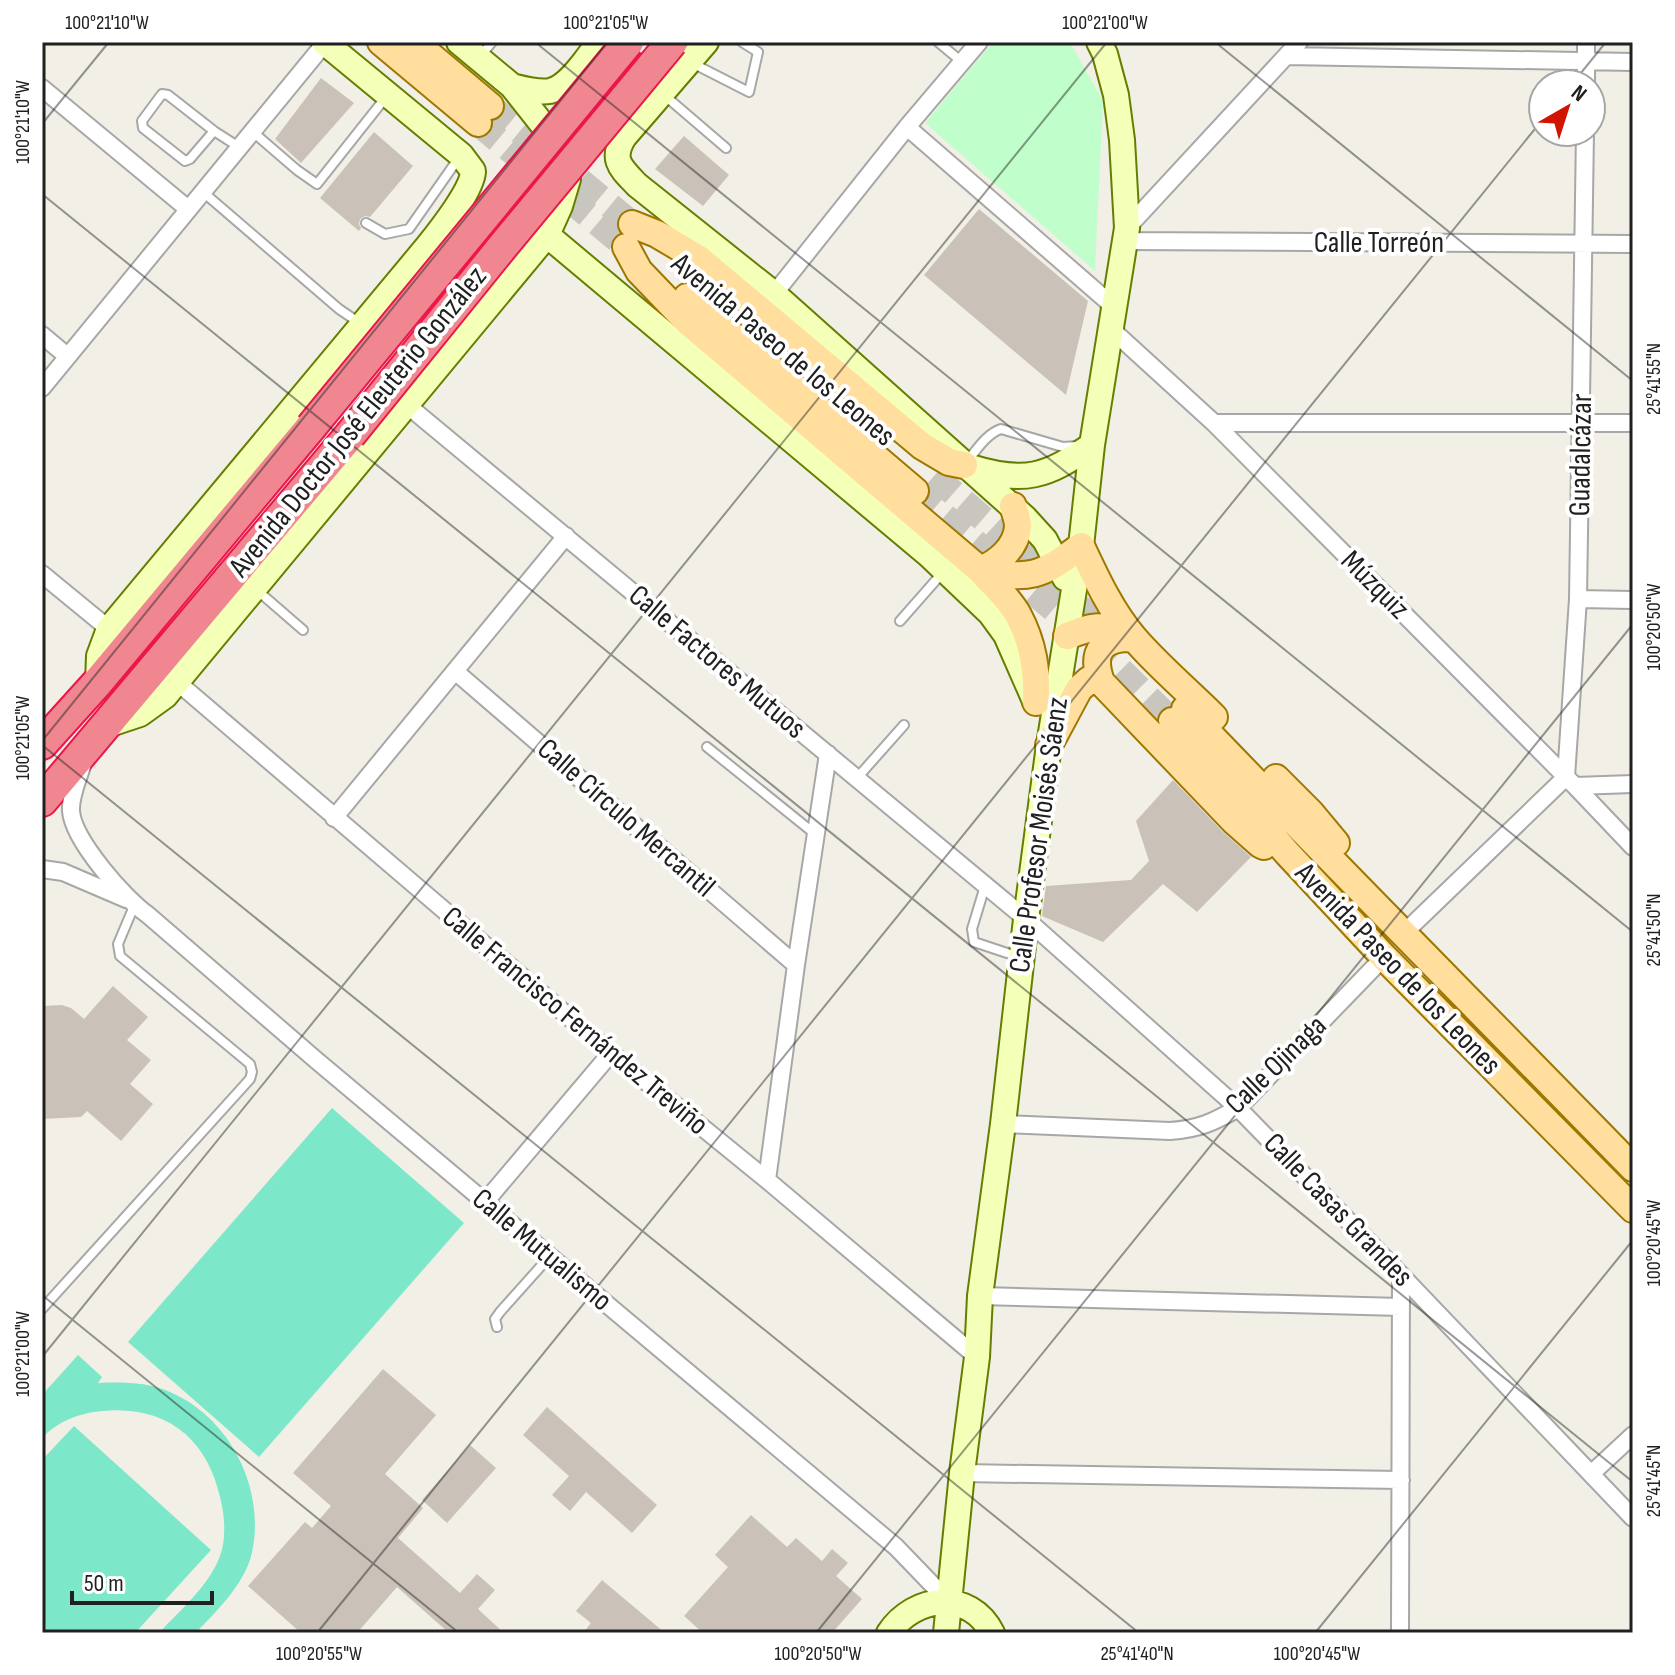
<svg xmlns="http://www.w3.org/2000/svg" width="1675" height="1675" viewBox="0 0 1675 1675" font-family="'Sofia Sans Condensed',sans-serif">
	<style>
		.park { fill: #c0ffcb }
		.pitch { fill: #7de8c9 }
		.building { fill: #cac2b8 }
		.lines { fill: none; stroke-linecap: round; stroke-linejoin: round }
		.primary-tunnel { stroke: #c8c6be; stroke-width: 26; stroke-dasharray: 26 13; stroke-linecap: butt }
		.lane-casing { stroke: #a7a7a7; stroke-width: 12 }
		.street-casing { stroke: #a7a7a7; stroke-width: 20 }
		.secondary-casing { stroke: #647f00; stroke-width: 28 }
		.primary-casing { stroke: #9d7800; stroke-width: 30 }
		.highway-casing { stroke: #ec164b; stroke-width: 34 }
		.lane { stroke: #fff; stroke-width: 8 }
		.street { stroke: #fff; stroke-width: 16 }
		.secondary { stroke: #f4ffb7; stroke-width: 24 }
		.primary { stroke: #ffde9e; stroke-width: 26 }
		.highway { stroke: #f08790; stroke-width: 30 }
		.highway-bridge-casing { stroke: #ec164b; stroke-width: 34; stroke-linecap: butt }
		.highway-bridge { stroke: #f08790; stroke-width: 30 }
		.ticks { fill: none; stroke: #202020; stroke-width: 2; stroke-opacity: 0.45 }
		.labels { text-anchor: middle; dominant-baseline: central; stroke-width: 8; stroke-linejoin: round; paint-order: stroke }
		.street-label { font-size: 30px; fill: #202020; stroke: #fff }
		.neatline { fill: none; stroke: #202020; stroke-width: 3 }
		.ticks-label { font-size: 20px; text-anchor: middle; fill: #202020 }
	</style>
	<rect width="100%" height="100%" fill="#f2efe6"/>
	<!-- park -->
	<path class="park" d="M993 42H1070L1103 101 1095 271 925 123Z"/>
	<!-- pitch -->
	<path class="pitch" d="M332 1108 464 1223 259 1457 128 1342Z
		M78 1355 102 1377 98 1383C122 1382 147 1382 170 1392 232 1418 269 1495 250 1560 240 1589 216 1611 196 1633H159C180 1610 209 1586 220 1556 226 1539 225 1519 221 1501 208 1439 167 1405 102 1411 79 1413 58 1421 42 1438V1395Z
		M74 1426 211 1550 135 1633H42V1460Z"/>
	<!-- building -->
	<path class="building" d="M321 78 354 103 301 163 275 139Z
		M374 132 413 166 370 217 365 216 360 219 359 224 361 228 359 231 320 198Z
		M684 136 729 175 703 206 655 169Z
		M979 209 1088 301 1066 395 924 275Z
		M1173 780 1223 832 1251 857 1197 912 1163 884 1103 942 1042 916 1046 886 1131 880 1149 861 1136 821Z
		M113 986 148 1017 127 1040 151 1060 130 1084 153 1104 121 1141 87 1111 81 1117 42 1119V1006L62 1005 71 1008 84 1019Z
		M383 1369 436 1415 385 1474 423 1508 398 1538 460 1593 477 1574 495 1590 478 1609 504 1633H449L397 1587 357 1633H301L248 1586 305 1522 312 1528 331 1506 293 1473Z
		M547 1407 657 1505 632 1533 586 1492 570 1511 552 1495 569 1476 523 1435Z
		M470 1445 496 1468 447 1523 422 1500Z
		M751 1515 787 1547 796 1538 822 1561 832 1549 848 1563 836 1576 862 1599 832 1633H703L684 1616 728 1567 715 1555Z
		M602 1580 665 1633H583L591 1623 576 1611Z"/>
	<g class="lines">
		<!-- primary-tunnel -->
		<path class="primary-tunnel" d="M490 106 632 224
			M478 123 619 241
			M934 476 987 522 1114 639
			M915 491 1092 642 1172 721"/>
		<!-- lane casing -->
		<g class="lane-casing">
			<path id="lane" d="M938 42 962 62
				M479 58 492 42
				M692 63 749 92 758 52 742 42
				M663 94 726 148
				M214 131 190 159 185 161 143 128 142 121 162 94 168 95 214 131 239 147
				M253 132 297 170 317 184 386 97
				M203 192 339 309 361 324
				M366 223 385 234 409 229 458 159
				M967 461C977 450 986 434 1001 429L1063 447 1077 446
				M258 591 303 630
				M900 621 944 571
				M707 747 815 834
				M857 778 904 725
				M985 886 972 929 974 942 1019 957
				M42 1309 250 1079 252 1072 250 1064 120 956 118 944 134 906
				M497 1327 495 1319 500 1312 550 1256"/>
		</g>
		<!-- street casing -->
		<g class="street-casing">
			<path id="street" d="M1287 56 1633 62
				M1586 84V42
				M42 88 188 209
				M907 127 1113 306
				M1127 228 1299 42
				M1124 241 1633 244
				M774 294 907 127 979 42
				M1111 329 1214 423 1575 786 1633 847
				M42 335 67 356
				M42 388 325 43
				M407 405 1026 919 1238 1108 1401 1275 1633 1518
				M1214 423H1633
				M42 574 109 629
				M1578 599 1633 600
				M456 672 796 965
				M176 681 611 1053 767 1180 977 1357
				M83 763C79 777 70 796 71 811 73 840 125 899 148 915L316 1060 896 1547 950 1603
				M1575 786 1633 784
				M334 818 566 536
				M42 869 63 872 126 899
				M1404 933 1566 777 1578 599 1585 132
				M1003 1124 1170 1131C1199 1129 1214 1122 1238 1108L1384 957
				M767 1180 796 965 828 754
				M485 1202 611 1053
				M980 1296 1401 1307
				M962 1473 1401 1480
				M1591 1474 1633 1435
				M1400 1633 1401 1275"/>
		</g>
		<!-- secondary casing -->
		<g class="secondary-casing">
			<path id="secondary" d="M706 42 624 137C610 160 621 168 637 185L774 294 1025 518 1045 540 1065 578
				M512 86C524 89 538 93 550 91 569 87 588 57 599 42
				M547 235 929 555 990 613 1006 635 1035 701
				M970 467C1025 484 1046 477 1092 445
				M98 682 99 656 109 629 427 247C440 231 473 189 473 171L461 155 324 42
				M107 725 140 714 165 696 547 235 560 206 568 179 561 152 550 134 512 86 459 42
				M889 1633C914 1595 970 1589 992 1633
				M946 1633 962 1473 977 1357 980 1296 1003 1124 1026 919 1049 745 1081 546 1092 445 1127 228 1122 140 1116 95 1105 54 1099 42"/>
		</g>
		<!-- primary casing -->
		<g class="primary-casing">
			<path id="primary" d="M381 42 478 123
				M414 42 490 106
				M632 224 657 234 699 259 922 446 949 462 964 465
				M626 247 639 271 687 321 980 570C992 584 1009 598 1018 615 1033 643 1037 670 1036 702
				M687 297 915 491
				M980 570C1029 581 1042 576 1081 546 1096 578 1111 611 1134 638 1158 666 1188 691 1214 717
				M980 570C998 563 1017 547 1018 526 1018 520 1015 512 1013 506
				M1067 636C1093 626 1101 623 1127 635
				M1101 682C1090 650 1103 637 1134 638
				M1185 709C1333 863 1484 1015 1633 1168
				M1172 721 1287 853 1384 957 1633 1209
				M1049 745 1079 689 1089 680 1101 682 1234 821 1260 844 1264 846
				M1276 778 1311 813 1336 843"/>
		</g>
		<!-- highway casing -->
		<g class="highway-casing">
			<path id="highway" d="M42 744 98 682 311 427
				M42 801 350 435"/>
		</g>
		<!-- lane -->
		<use href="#lane" class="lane"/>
		<!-- street -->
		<use href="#street" class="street"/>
		<!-- secondary -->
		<use href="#secondary" class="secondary"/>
		<!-- primary -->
		<use href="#primary" class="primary"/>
		<!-- highway -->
		<use href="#highway" class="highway"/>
		<!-- highway-bridge casing -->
		<g class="highway-bridge-casing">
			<path id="highway-bridge" d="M311 427 628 42
				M350 435 503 246 672 42"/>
		</g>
		<!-- highway-bridge -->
		<use href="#highway-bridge" class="highway-bridge"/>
	</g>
	<!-- ticks -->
	<path class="ticks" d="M535 42 1633 932M1215 42 1633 381M1572 84 1606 42M42 124 109 42M42 194 1633 1482M42 741 608 42M42 745 1139 1633M42 1295 459 1633M42 1357 1107 42M317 1633 1543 119M816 1633 1633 624M1315 1633 1633 1240"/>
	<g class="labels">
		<!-- street labels -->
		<g class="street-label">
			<text x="1379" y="243">Calle Torreón</text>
			<text transform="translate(783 350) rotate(40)">Avenida Paseo de los Leones</text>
			<text transform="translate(358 422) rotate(-51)">Avenida Doctor José Eleuterio González</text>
			<text transform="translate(1581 455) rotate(-89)">Guadalcázar</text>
			<text transform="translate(1375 585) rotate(45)">Múzquiz</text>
			<text transform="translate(717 662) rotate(40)">Calle Factores Mutuos</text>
			<text transform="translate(626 818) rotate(41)">Calle Círculo Mercantil</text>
			<text transform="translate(1039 835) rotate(-82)">Calle Profesor Moisés Sáenz</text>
			<text transform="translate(1398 969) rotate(46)">Avenida Paseo de los Leones</text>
			<text transform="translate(575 1021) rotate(40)">Calle Francisco Fernández Treviño</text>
			<text transform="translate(1276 1065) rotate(-44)">Calle Ojinaga</text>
			<text transform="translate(1338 1210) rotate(46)">Calle Casas Grandes</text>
			<text transform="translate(542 1250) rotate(40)">Calle Mutualismo</text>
		</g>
	</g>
	<!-- border -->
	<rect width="1675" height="1675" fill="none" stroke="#ffffff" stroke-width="88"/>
	<!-- north arrow -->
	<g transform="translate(1567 108) rotate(39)"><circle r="38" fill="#ffffff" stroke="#a6a6a6" stroke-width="2"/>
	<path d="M0-6L14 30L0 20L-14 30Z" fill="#d11400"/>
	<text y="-12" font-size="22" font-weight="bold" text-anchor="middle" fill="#202020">N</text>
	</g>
	<!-- scale -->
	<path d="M72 1591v12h140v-12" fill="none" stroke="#202020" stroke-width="4"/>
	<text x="84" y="1591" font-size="24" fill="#202020" stroke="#ffffff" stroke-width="6" paint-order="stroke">50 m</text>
	<rect x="44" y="44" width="1587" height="1587" class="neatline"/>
	<g class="ticks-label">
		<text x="107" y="29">100°21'10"W</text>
		<text x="606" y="29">100°21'05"W</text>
		<text x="1105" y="29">100°21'00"W</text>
		<text transform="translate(22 122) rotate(-90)" y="7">100°21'10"W</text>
		<text transform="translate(1653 379) rotate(-90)" y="7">25°41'55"N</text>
		<text transform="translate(1653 627) rotate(-90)" y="7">100°20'50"W</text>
		<text transform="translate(22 738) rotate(-90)" y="7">100°21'05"W</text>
		<text transform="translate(1653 930) rotate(-90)" y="7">25°41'50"N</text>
		<text transform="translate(1653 1243) rotate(-90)" y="7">100°20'45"W</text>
		<text transform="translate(22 1354) rotate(-90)" y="7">100°21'00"W</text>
		<text transform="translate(1653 1481) rotate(-90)" y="7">25°41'45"N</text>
		<text x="319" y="1660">100°20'55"W</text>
		<text x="818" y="1660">100°20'50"W</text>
		<text x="1137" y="1660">25°41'40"N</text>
		<text x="1317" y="1660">100°20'45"W</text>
	</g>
</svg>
